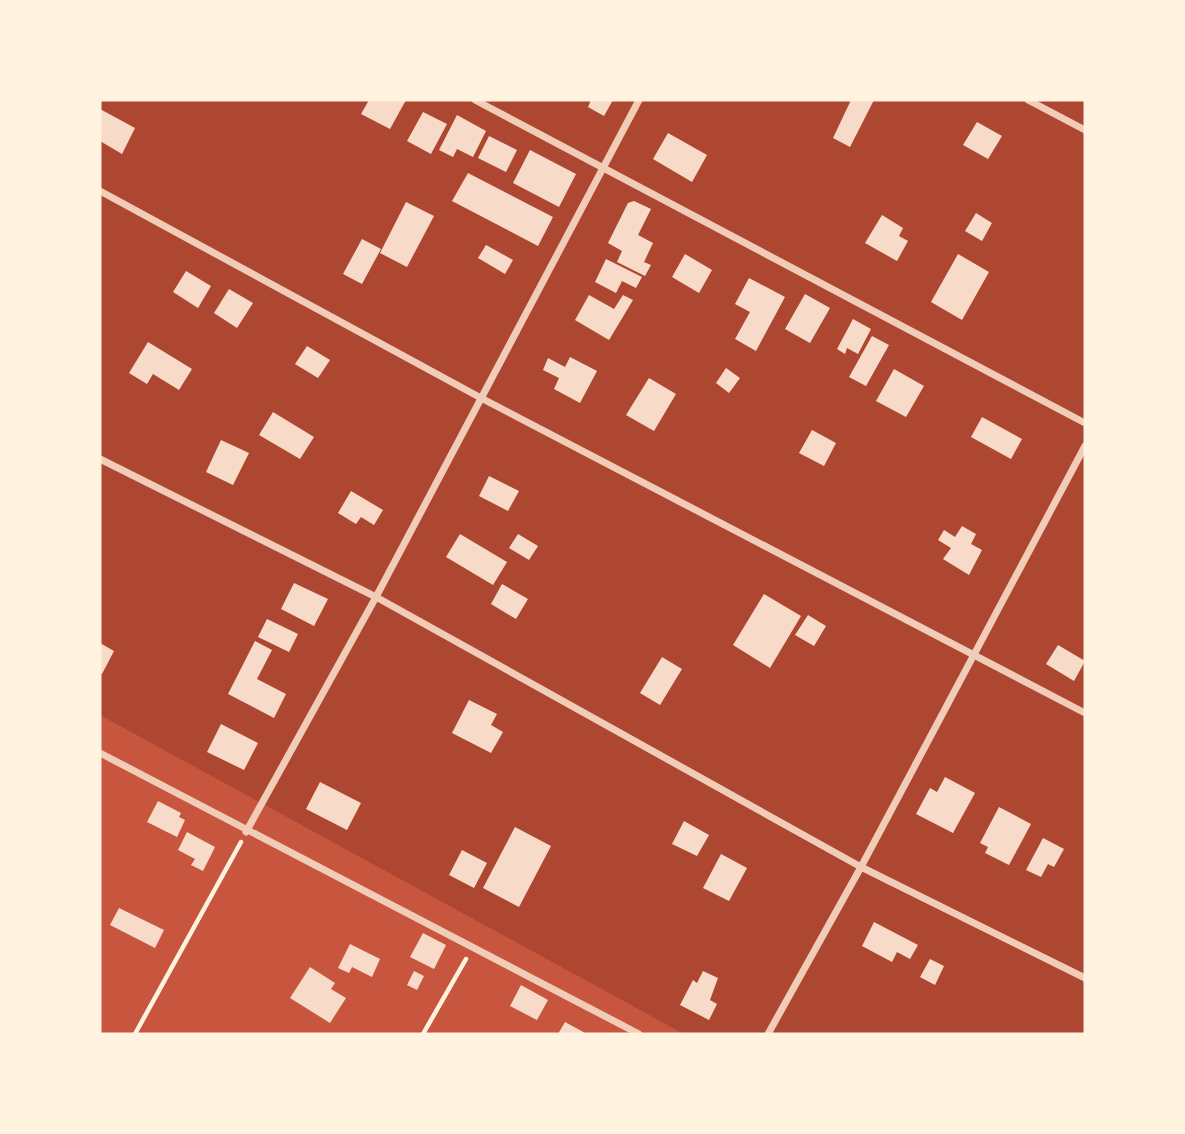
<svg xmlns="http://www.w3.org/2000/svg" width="1185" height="1134" viewBox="0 0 1185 1134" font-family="Literata,serif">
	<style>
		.green { fill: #ae4732 }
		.building { fill: #f7dbc8 }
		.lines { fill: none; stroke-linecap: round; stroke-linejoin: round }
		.path { stroke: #fff3e0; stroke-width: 4.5 }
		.minor { stroke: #f1ccb7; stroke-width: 7 }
	</style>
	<rect width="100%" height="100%" fill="#c8553d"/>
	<!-- green -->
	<path class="green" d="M100 100H1085V1034H684L100 715Z"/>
	<!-- building -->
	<path class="building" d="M369 100H406L390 129 361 114Z
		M591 100H613L604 116 588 107Z
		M851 100H874L850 147 833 138Z
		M100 109 135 128 122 154 100 141Z
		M423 112 447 124 431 154 407 141Z
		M457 115 486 131 473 157 457 149 453 157 439 150Z
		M977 122 1002 136 988 159 963 145Z
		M668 133 707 155 692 182 653 159Z
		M489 136 517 150 506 172 478 158Z
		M530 150 576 174 559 207 513 183Z
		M468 173 553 217 538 246 452 201Z
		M634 201 651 209 638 235 653 243 644 262 651 265 645 276 617 262 622 251 608 243 628 203Z
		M406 202 434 216 407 267 380 253Z
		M976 213 992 223 982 241 965 231Z
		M882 215 903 228 899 236 908 241 897 261 865 243Z
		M362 239 381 249 362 284 343 274Z
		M486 245 513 260 505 274 478 258Z
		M685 254 712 270 699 293 672 277Z
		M958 254 989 272 962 320 931 302Z
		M606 259 642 277 636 288 622 281 616 293 595 282Z
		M186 271 211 286 198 308 173 292Z
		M749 278 785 297 756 351 735 339 750 312 735 304Z
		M229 289 253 303 237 328 214 313Z
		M805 294 830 308 810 343 785 329Z
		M589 295 614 309 623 295 633 300 609 340 575 320Z
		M853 319 871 329 858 354 847 348 845 354 837 349Z
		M872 336 889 345 866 386 849 377Z
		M148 342 192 369 179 390 153 374 147 384 129 373Z
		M307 346 330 360 318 378 295 364Z
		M570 357 597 371 580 403 554 389 559 378 543 370 548 358 565 367Z
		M726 368 740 378 729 393 716 383Z
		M894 369 924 386 906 417 876 401Z
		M649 378 676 394 654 431 626 415Z
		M273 412 314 437 300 459 259 435Z
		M982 417 1022 439 1011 459 971 437Z
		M812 430 836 443 824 466 799 453Z
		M221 440 249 453 233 485 206 472Z
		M489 476 519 491 508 511 479 496Z
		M351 491 383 510 374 525 361 517 356 524 338 513Z
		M962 526 976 534 971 544 982 550 969 575 943 559 951 548 938 540 944 530 955 537Z
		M460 534 507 562 493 585 446 557Z
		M518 534 538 546 529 560 509 548Z
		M294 583 328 599 314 626 281 609Z
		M502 584 528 599 516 619 491 604Z
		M764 594 801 616 770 668 733 645Z
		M808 615 826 626 814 646 795 635Z
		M267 619 298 634 289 652 258 637Z
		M255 641 272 650 257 679 286 694 274 718 228 694Z
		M100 643 114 651 102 674 100 673Z
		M1058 645 1085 661 1074 681 1046 664Z
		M662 657 682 669 660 705 640 693Z
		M469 700 497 714 491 725 503 732 491 753 452 733Z
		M221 724 258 743 244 770 207 752Z
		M945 777 975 793 953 833 916 814 930 788 937 792Z
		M320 782 361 803 347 830 306 809Z
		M158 801 181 813 179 817 185 820 177 837 147 822Z
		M999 807 1031 824 1009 865 985 853 988 847 980 843Z
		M684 821 709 835 697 856 672 844Z
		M515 827 551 846 519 907 483 888Z
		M187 832 215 847 203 871 191 865 195 859 178 850Z
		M1043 838 1064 849 1054 867 1048 864 1041 877 1026 870Z
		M462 850 487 863 474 888 449 875Z
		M721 854 747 868 729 901 703 888Z
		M119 908 164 930 155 948 110 925Z
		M874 922 918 945 910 959 897 952 892 962 862 946Z
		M423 933 446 945 434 969 410 957Z
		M350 944 380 959 372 977 352 967 349 973 338 968Z
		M930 959 944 966 935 985 920 977Z
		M310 967 335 983 331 989 346 998 330 1023 290 998Z
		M414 971 424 976 417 990 407 985Z
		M703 971 718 978 710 1000 717 1004 709 1020 680 1005 693 980 697 983Z
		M521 985 548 1000 537 1020 510 1006Z
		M565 1022 587 1034H558Z"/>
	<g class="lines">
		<!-- path -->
		<path class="path" d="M135 1034 241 842
			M423 1034 466 959"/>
		<!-- minor -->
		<path class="minor" d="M475 100 1085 423
			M1028 100 1085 130
			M100 191 481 398 1085 713
			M100 459 376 597 861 867 1085 978
			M100 753 639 1034
			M246 832 376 597 639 100
			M768 1034 861 867 1085 446"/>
	</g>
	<!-- border -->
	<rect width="1185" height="1134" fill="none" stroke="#fff3e0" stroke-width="203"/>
</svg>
